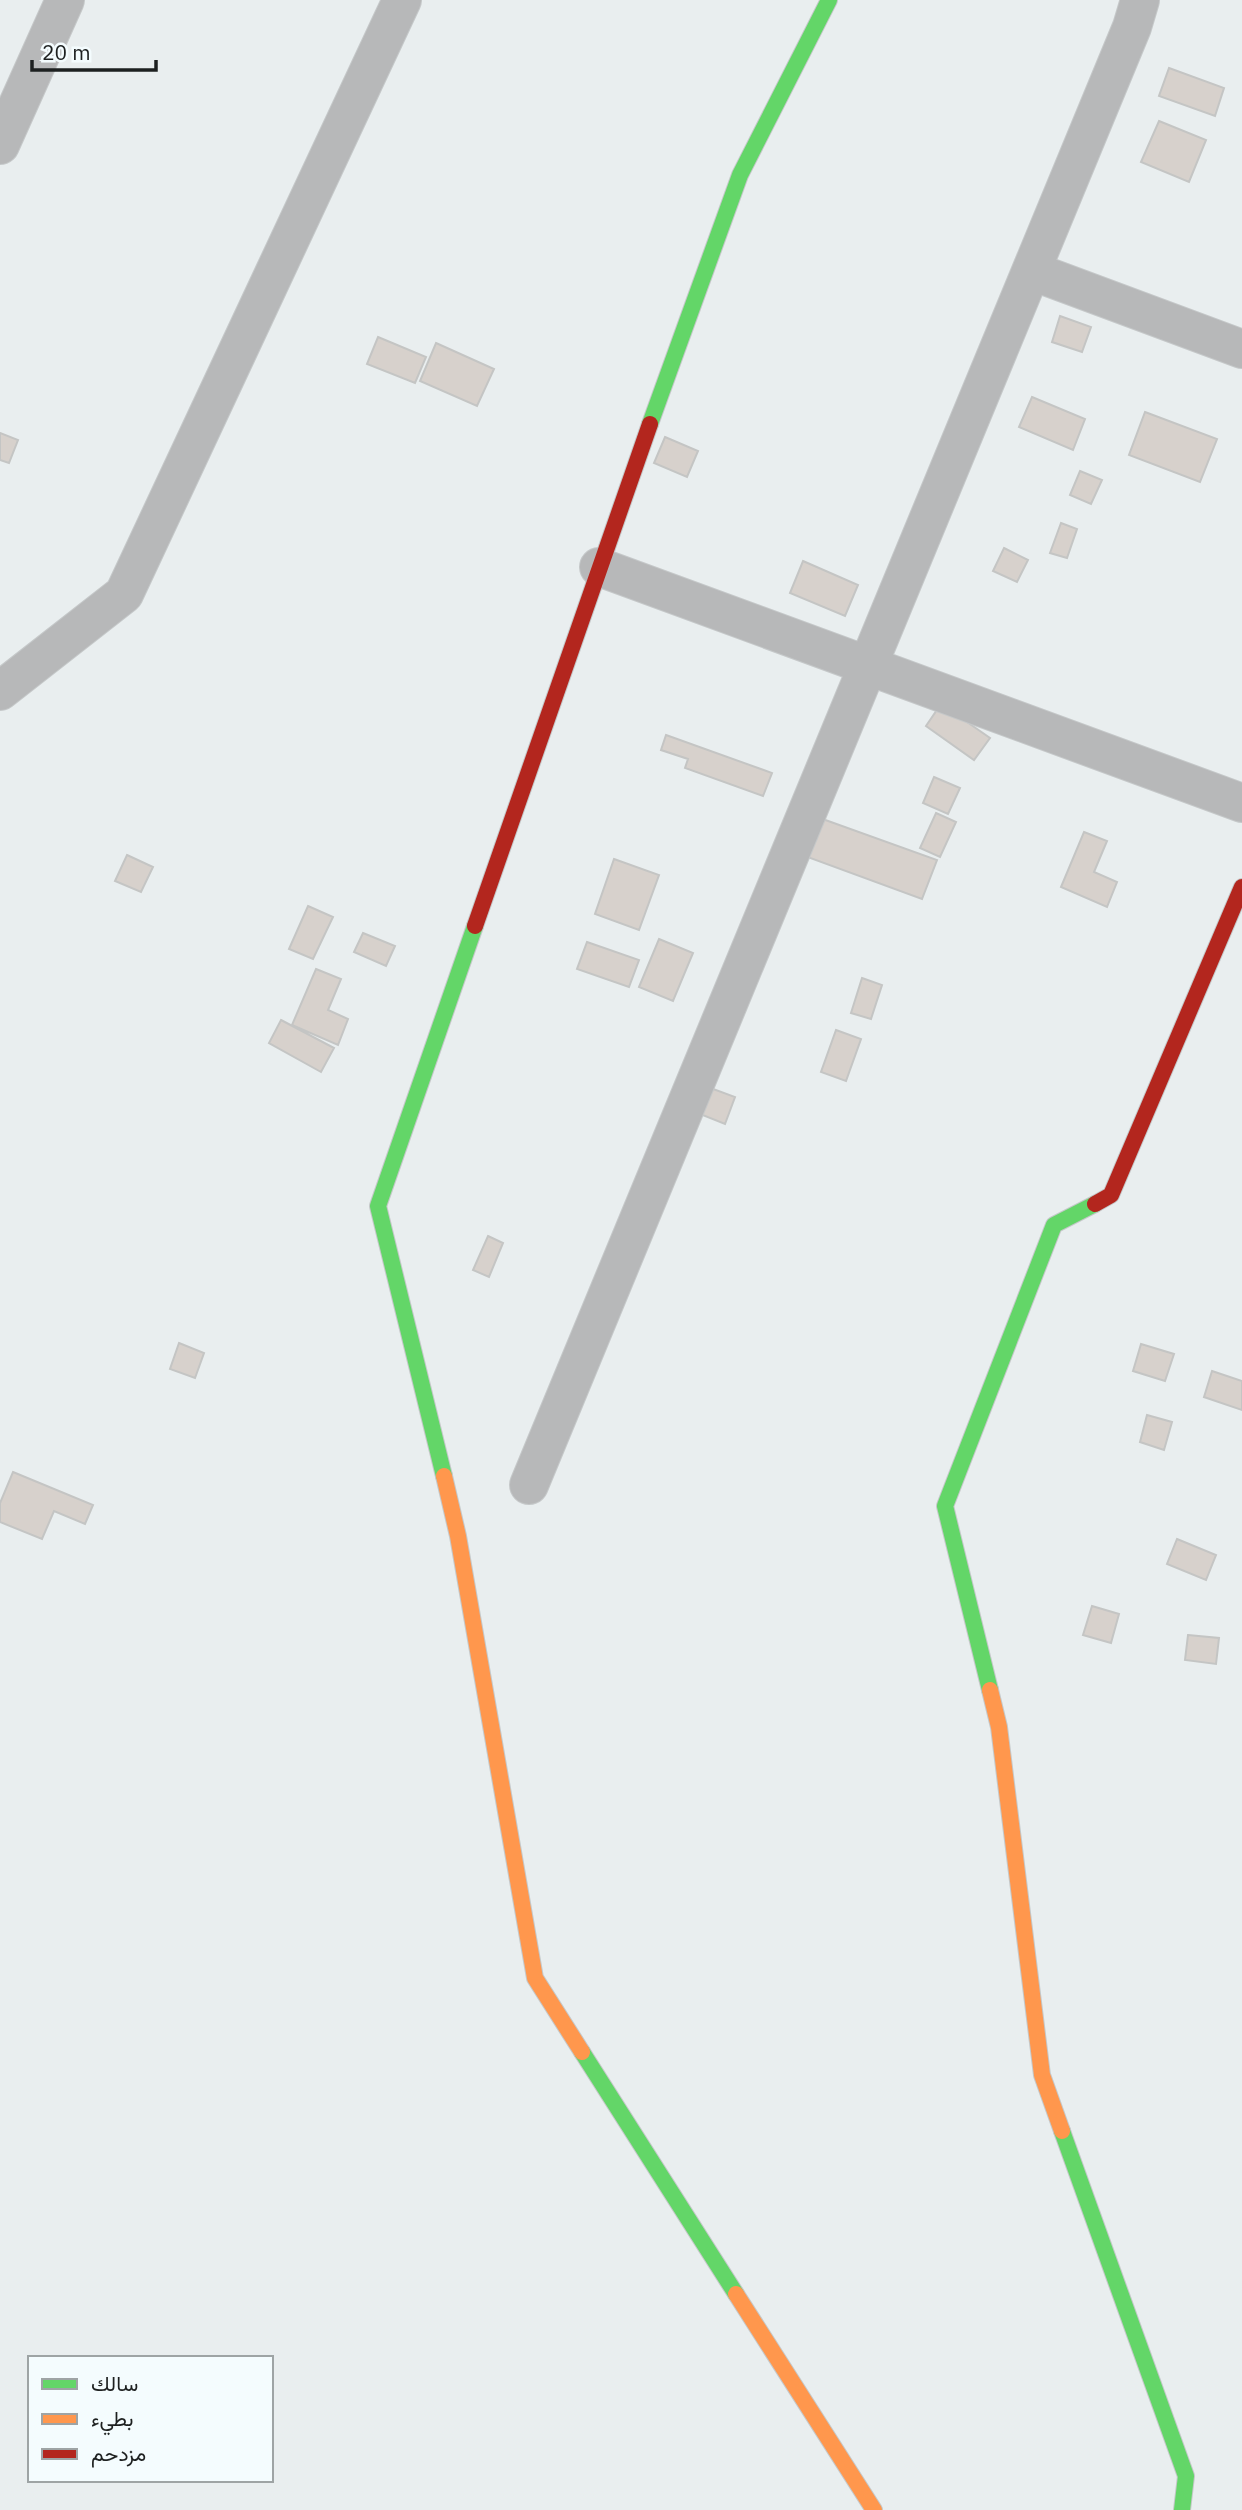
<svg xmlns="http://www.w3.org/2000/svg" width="1242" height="2510" viewBox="0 0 1242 2510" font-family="'IBM Plex Sans',Vazirmatn,sans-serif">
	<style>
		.building { fill: #d7d1cc; stroke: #c4c5c4; stroke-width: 2 }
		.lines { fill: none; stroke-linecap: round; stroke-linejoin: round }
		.street-casing { stroke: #c5c8c9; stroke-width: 40 }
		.fast-casing { stroke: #c5c8c9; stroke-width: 18 }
		.slow-casing { stroke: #c5c8c9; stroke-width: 18 }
		.jam-casing { stroke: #c5c8c9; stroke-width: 18 }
		.street { stroke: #b7b8b9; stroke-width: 38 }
		.fast { stroke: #63d668; stroke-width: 16 }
		.slow { stroke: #ff974d; stroke-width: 16 }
		.jam { stroke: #b3261e; stroke-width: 16 }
	</style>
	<rect width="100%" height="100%" fill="#e9eeef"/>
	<!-- building -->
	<path class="building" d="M1169 68 1224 88 1215 116 1159 96Z
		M1159 121 1206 140 1189 182 1141 162Z
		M1060 316 1091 327 1082 352 1052 342Z
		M378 337 426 357 415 383 367 364Z
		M436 343 494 369 477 406 420 381Z
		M1032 397 1085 419 1073 450 1019 427Z
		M1145 412 1217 439 1200 482 1129 455Z
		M0 433 18 440 9 463 0 460Z
		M665 437 698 451 687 477 654 463Z
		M1080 471 1102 480 1091 504 1070 495Z
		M1061 523 1077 529 1067 558 1050 553Z
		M1004 548 1028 560 1017 582 993 571Z
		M803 561 858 585 845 616 790 593Z
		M941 704 990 738 974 760 926 726Z
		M666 735 772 773 763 796 685 768 688 759 661 750Z
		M934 777 960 788 948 814 923 803Z
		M936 813 956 822 940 857 920 848Z
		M817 817 937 860 922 899 802 855Z
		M1084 832 1107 841 1094 872 1117 882 1107 907 1061 887Z
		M127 855 153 867 141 892 115 881Z
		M614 859 659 875 639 930 595 914Z
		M308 906 333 917 313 959 289 949Z
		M363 933 395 946 386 966 354 952Z
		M659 939 693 953 673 1001 639 987Z
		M587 942 639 960 629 987 577 969Z
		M316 969 341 979 328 1010 348 1019 338 1045 292 1025Z
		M862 978 882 985 871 1019 851 1013Z
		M281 1020 334 1048 321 1072 269 1043Z
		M836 1030 861 1039 846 1081 821 1072Z
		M705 1086 735 1097 725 1124 695 1112Z
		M488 1236 503 1243 489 1277 473 1270Z
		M179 1343 204 1353 195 1378 170 1369Z
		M1141 1344 1174 1354 1165 1381 1133 1371Z
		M1212 1371 1242 1381V1410L1204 1397Z
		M1147 1415 1172 1422 1164 1450 1140 1442Z
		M13 1472 93 1505 85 1524 54 1511 42 1539 0 1522V1503Z
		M1177 1539 1216 1555 1206 1580 1167 1564Z
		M1092 1606 1119 1614 1111 1643 1083 1635Z
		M1188 1635 1219 1638 1216 1664 1185 1660Z"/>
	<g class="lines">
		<!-- street casing -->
		<g class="street-casing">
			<path id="street" d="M0 145 65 0
				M1032 271 1242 349
				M599 567 1242 803
				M0 691 124 594 402 0
				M529 1485 1132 27 1140 0"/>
		</g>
		<!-- fast casing -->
		<g class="fast-casing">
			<path id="fast" d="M650 424 740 175 829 0
				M444 1476 378 1206 475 926
				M990 1690 945 1506 1054 1225 1095 1204
				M582 2052 736 2294
				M1062 2131 1186 2476 1182 2510"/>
		</g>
		<!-- slow casing -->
		<g class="slow-casing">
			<path id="slow" d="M444 1476 458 1536 535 1978 582 2052
				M990 1690 999 1727 1042 2075 1062 2131
				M736 2294 874 2510"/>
		</g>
		<!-- jam casing -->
		<g class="jam-casing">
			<path id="jam" d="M475 926 650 424
				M1095 1204 1111 1195 1242 887"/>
		</g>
		<!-- street -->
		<use href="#street" class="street"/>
		<!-- fast -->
		<use href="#fast" class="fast"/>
		<!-- slow -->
		<use href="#slow" class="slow"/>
		<!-- jam -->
		<use href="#jam" class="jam"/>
	</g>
	<!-- legend -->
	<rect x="28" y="2356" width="245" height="126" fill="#f4fcfe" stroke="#9ea4a5" stroke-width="2"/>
	<rect x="42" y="2379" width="35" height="10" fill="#63d668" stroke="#9ea4a5" stroke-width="2"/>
	<text x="91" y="2391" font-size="21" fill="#1d2020">سالك</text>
	<rect x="42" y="2414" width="35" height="10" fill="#ff974d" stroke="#9ea4a5" stroke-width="2"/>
	<text x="91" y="2426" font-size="21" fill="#1d2020">بطيء</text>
	<rect x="42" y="2449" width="35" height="10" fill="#b3261e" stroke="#9ea4a5" stroke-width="2"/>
	<text x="91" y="2461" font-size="21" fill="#1d2020">مزدحم</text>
	<!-- scale -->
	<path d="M32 60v10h124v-10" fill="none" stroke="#1d2020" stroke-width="3.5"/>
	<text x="42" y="60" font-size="21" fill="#1d2020" stroke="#f4fcfe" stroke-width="5" paint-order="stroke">20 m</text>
</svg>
